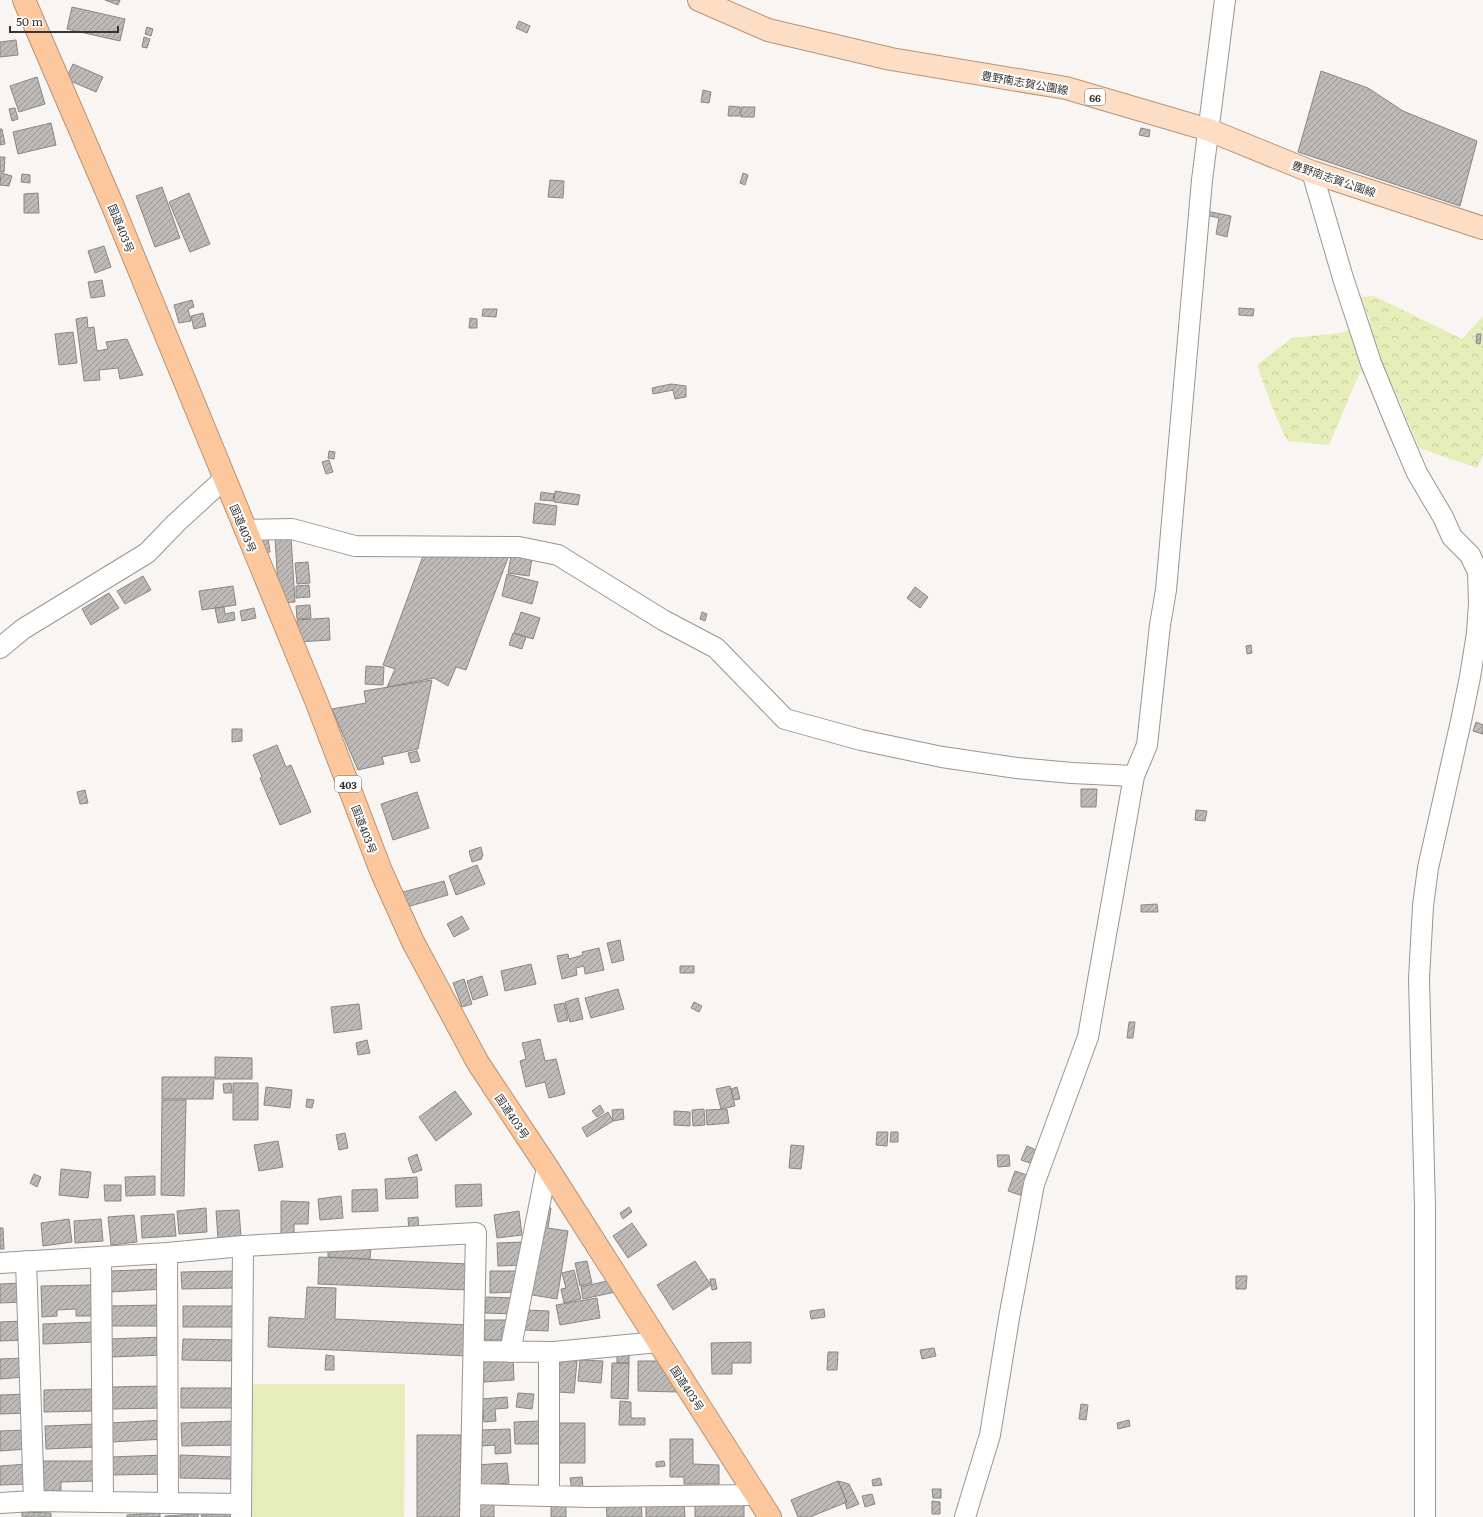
<svg xmlns="http://www.w3.org/2000/svg" width="1483" height="1517" viewBox="0 0 1483 1517" font-family="Literata,'Noto Sans JP',serif">
	<style>
		.forest { fill: url(#forest-crowns) }
		.pitch { fill: #e5eeb9 }
		.building { fill: url(#building-hatch); stroke: #898683 }
		.lines { fill: none; stroke-linecap: round; stroke-linejoin: round }
		.minor-casing { stroke: #999592; stroke-width: 22 }
		.major-casing { stroke: #b79477; stroke-width: 24 }
		.highway-casing { stroke: #b79477; stroke-width: 24 }
		.minor { stroke: #fff; stroke-width: 20 }
		.major { stroke: #fdddc4; stroke-width: 22 }
		.highway { stroke: #fcc79c; stroke-width: 22 }
		.labels { text-anchor: middle; dominant-baseline: central; stroke-width: 4; stroke-linejoin: round; paint-order: stroke }
		.shield { fill: #fff; stroke: #727170; stroke-width: 1 }
		.shield-label { font-size: 10px; font-weight: bold; fill: #363433 }
		.street-label { font-size: 11px; fill: #363433; stroke: #fff }
	</style>
	<defs>
		<pattern id="forest-crowns" width="20" height="18" patternUnits="userSpaceOnUse"><rect width="20" height="18" fill="#e5eeb9"/><path d="M2 6a3 3 0 1 1 6 0M12 15a3 3 0 1 1 6 0" fill="none" stroke="#c5cda0"/></pattern>
		<pattern id="building-hatch" width="6" height="6" patternUnits="userSpaceOnUse"><rect width="6" height="6" fill="#bcb9b6"/><path d="M-1 1l2-2M0 6l6-6M5 7l2-2" fill="none" stroke="#9a9795"/></pattern>
	</defs>
	<rect width="100%" height="100%" fill="#f9f5f2"/>
	<!-- forest -->
	<path class="forest" d="M1374 296 1462 339 1483 316V455L1477 468 1419 448 1394 388 1360 372 1329 445 1287 441 1273 409 1257 365 1292 338 1340 333 1371 323 1360 297Z"/>
	<!-- pitch -->
	<path class="pitch" d="M253 1384H405L404 1517H252Z"/>
	<!-- building -->
	<path class="building" d="M105 0H120L118 5Z
		M72 7 125 19 120 41 67 29Z
		M519 21 530 26 527 33 516 28Z
		M147 27 153 29 151 36 145 34Z
		M144 37 150 39 147 48 142 47Z
		M16 40 18 55 0 57V42Z
		M73 64 103 77 96 92 66 79Z
		M1321 71 1368 88 1403 111 1477 141 1460 206 1298 152Z
		M37 77 45 104 19 112 10 86Z
		M703 90 711 92 709 103 701 102Z
		M729 106 740 107V116H728Z
		M741 107H755L754 117H741Z
		M15 108 18 119 12 121 9 109Z
		M51 123 56 145 18 154 13 132Z
		M1141 128 1150 130 1149 137 1139 135Z
		M0 129H2L5 144 0 145Z
		M0 157H5L4 172H0Z
		M1 173 12 176 9 186 0 185Z
		M743 173 748 175 745 185 740 183Z
		M22 174 30 175V183L21 182Z
		M550 180 564 181 563 198 548 197Z
		M162 187 180 238 155 247 136 196Z
		M38 193 39 213H24V194Z
		M189 193 210 244 190 252 169 202Z
		M1206 211 1231 216 1227 237 1216 234 1219 218 1205 215Z
		M104 246 111 267 95 273 88 251Z
		M102 280 105 296 91 298 88 282Z
		M192 300 194 307 188 309 191 321 179 323 174 305Z
		M1239 308 1254 309 1253 316 1239 315Z
		M483 309H497L496 317 482 316Z
		M203 313 206 326 194 329 191 316Z
		M87 317 88 328 94 327 97 351 108 349 106 342 127 339 143 375 120 379 118 368 99 370 100 380 84 381 76 319Z
		M470 318 477 319V328H469Z
		M73 332 77 363 59 365 55 334Z
		M1477 334H1481L1480 344 1476 343Z
		M671 384 686 386V397L675 399 673 390 653 394 652 388Z
		M329 451 335 452 334 459 328 458Z
		M329 460 333 472 326 474 322 462Z
		M555 491 580 495 578 505 554 502Z
		M541 492 554 494 553 501 540 500Z
		M535 503 557 506 555 525 533 523Z
		M291 537 295 602 279 603 275 538Z
		M268 538 270 552 258 553 257 540Z
		M509 555 466 670 456 667 448 686 434 678 387 687 395 669 383 665 423 556Z
		M511 556 532 559 529 576 508 573Z
		M308 562 310 583 297 584 295 563Z
		M507 574 538 582 532 604 502 596Z
		M143 576 151 590 125 604 117 591Z
		M309 585 310 597 296 598V586Z
		M233 586 236 605 202 610 199 591Z
		M915 587 928 597 920 608 907 598Z
		M109 593 119 608 91 625 82 609Z
		M310 605 311 618 297 619 296 606Z
		M224 607 225 614 234 612 235 620 218 623 215 608Z
		M254 608 256 618 242 621 240 611Z
		M521 612 540 618 533 639 514 633Z
		M702 612 707 614 705 621 700 619Z
		M329 618 330 640 298 642 297 620Z
		M513 633 526 637 522 649 509 645Z
		M1251 645 1252 653 1247 654 1246 646Z
		M366 666 384 667 383 685 365 684Z
		M432 680 418 749 382 757 384 764 358 770 332 709 366 703 364 691Z
		M1476 722 1483 725V734L1473 731Z
		M232 729H242V741L232 742Z
		M277 745 286 767 291 765 311 812 280 825 260 778 262 777 253 755Z
		M417 751 420 761 411 763 408 753Z
		M1081 789H1097L1096 807H1081Z
		M85 790 88 803 80 804 77 792Z
		M417 792 429 828 393 840 381 804Z
		M1196 810 1207 811 1205 821 1195 820Z
		M481 847 483 856 481 857 482 859 472 862 469 851Z
		M477 865 485 884 456 895 449 876Z
		M444 881 448 895 407 907 403 892Z
		M1157 904 1158 912H1141V905Z
		M462 916 469 929 454 937 447 924Z
		M620 940 624 960 612 963 607 943Z
		M599 948 604 970 585 974 584 966 576 968 577 975 562 979 557 956 568 954 569 959 583 955 582 952Z
		M531 964 536 984 505 991 501 971Z
		M680 966H694V973H680Z
		M482 976 488 995 473 1000 467 981Z
		M464 979 472 1004 462 1007 453 983Z
		M618 989 624 1009 591 1018 585 998Z
		M578 998 583 1019 570 1022 565 1002Z
		M694 1002 702 1006 699 1012 691 1008Z
		M564 1003 568 1020 558 1022 554 1005Z
		M359 1004 362 1029 334 1033 331 1007Z
		M1129 1022H1135L1133 1038H1127Z
		M540 1039 545 1061 556 1059 565 1094 549 1098 545 1082 526 1087 520 1061 526 1059 522 1043Z
		M367 1040 370 1053 358 1055 356 1043Z
		M215 1057 252 1058V1079H215Z
		M162 1077H214L213 1099H162Z
		M231 1083 232 1093H224L223 1084Z
		M233 1083H258V1120H233Z
		M730 1086 735 1106 721 1109 716 1089Z
		M266 1087 292 1090 290 1108 264 1105Z
		M737 1087 740 1099 734 1100 731 1089Z
		M455 1091 472 1114 436 1141 419 1117Z
		M307 1099 314 1100 312 1108 306 1107Z
		M162 1100H186L184 1196 161 1195Z
		M600 1105 604 1112 597 1117 592 1111Z
		M623 1109 624 1119 613 1121 612 1110Z
		M704 1109 705 1125 693 1126 692 1110Z
		M727 1109 729 1123 707 1125 706 1110Z
		M674 1111 690 1112V1126L674 1125Z
		M608 1112 613 1121 587 1137 582 1128Z
		M877 1132H888L887 1146 876 1145Z
		M891 1132H898V1142H890Z
		M345 1133 348 1148 339 1150 336 1135Z
		M278 1141 283 1167 259 1171 254 1145Z
		M791 1145 804 1146 801 1169 789 1168Z
		M1027 1146 1038 1151 1033 1164 1021 1160Z
		M417 1154 422 1170 413 1173 408 1158Z
		M997 1155H1009L1010 1166 998 1167Z
		M61 1169 91 1172 88 1198 59 1195Z
		M1015 1171 1030 1176 1023 1196 1008 1191Z
		M34 1174 41 1177 37 1187 30 1183Z
		M155 1176V1195L126 1196 125 1177Z
		M417 1177 418 1198 386 1199 385 1179Z
		M481 1184 482 1206 456 1207 455 1185Z
		M104 1185H121V1201H105Z
		M377 1189 378 1211 352 1212V1190Z
		M341 1196 343 1218 320 1220 318 1199Z
		M281 1201 309 1202 308 1224H294V1237H281Z
		M545 1207 551 1208 548 1228 568 1231 557 1299 526 1294Z
		M629 1207 632 1212 623 1219 620 1213Z
		M206 1208 207 1232 179 1234 177 1211Z
		M239 1210 241 1237 218 1239 216 1211Z
		M519 1211 522 1235 497 1238 494 1215Z
		M174 1214 176 1236 142 1238 141 1216Z
		M134 1215 137 1242 111 1245 108 1217Z
		M418 1217 419 1231H409L408 1218Z
		M69 1219 72 1242 43 1246 41 1223Z
		M101 1219 103 1241 75 1243 74 1221Z
		M632 1223 647 1245 628 1258 613 1236Z
		M0 1228H3L4 1249H0Z
		M524 1242 525 1265 498 1266 497 1243Z
		M328 1245 371 1247 370 1259 328 1257Z
		M319 1257 468 1264 467 1290 318 1284Z
		M587 1261 592 1283 580 1286 575 1263Z
		M695 1261 711 1285 673 1310 657 1285Z
		M164 1269 165 1289 111 1292 110 1271Z
		M574 1270 581 1299 564 1303 561 1289 566 1288 562 1273Z
		M237 1271V1288L182 1289 181 1272Z
		M490 1271H518V1292L490 1293Z
		M1236 1276H1247L1246 1289H1236Z
		M710 1279H715L717 1289 712 1290Z
		M607 1281 615 1292 583 1299 581 1287Z
		M22 1283 23 1302 0 1303V1284Z
		M93 1285V1316H76V1309L57 1310V1316L42 1317 41 1286Z
		M307 1287 336 1288 335 1319 469 1325 468 1356 268 1347 269 1317 305 1319Z
		M486 1297 517 1298 516 1314 485 1313Z
		M597 1298 600 1318 560 1325 556 1305Z
		M163 1305V1326H111V1306Z
		M183 1306H238V1327H183Z
		M824 1309 825 1317 811 1319 810 1311Z
		M525 1310 549 1311 548 1331 524 1330Z
		M482 1320H509V1328H502V1340H482Z
		M24 1321 25 1340 0 1341V1322Z
		M94 1322 95 1342 43 1344V1324Z
		M164 1337 165 1355 110 1357 109 1339Z
		M183 1339 239 1340V1361L182 1360Z
		M751 1342V1363H732V1374H712L711 1343Z
		M934 1348 936 1356 922 1359 920 1350Z
		M828 1352H838L837 1370H827Z
		M617 1354 629 1355V1363H617Z
		M326 1355 334 1356V1370H325Z
		M513 1357 514 1380 484 1382 483 1359Z
		M24 1358 25 1377 0 1379V1359Z
		M560 1360 577 1361 574 1393 558 1392Z
		M580 1360 603 1361 601 1383 578 1381Z
		M638 1361H659L678 1392 638 1391Z
		M612 1363H629L628 1399 611 1398Z
		M166 1386 167 1408 111 1409V1387Z
		M181 1388H236L235 1408H181Z
		M95 1389V1411L44 1412V1390Z
		M518 1393 534 1394 532 1409 516 1407Z
		M26 1394V1413L0 1414V1395Z
		M507 1397 508 1408 495 1409 496 1421 484 1422 482 1399Z
		M620 1401 631 1402V1418H645V1425H619Z
		M1081 1404 1088 1405 1086 1420 1079 1419Z
		M164 1420 165 1439 112 1442 111 1423Z
		M1129 1420 1130 1426 1118 1429 1117 1423Z
		M235 1421 236 1445 182 1446 181 1423Z
		M540 1421V1444H515L514 1422Z
		M559 1423H585V1463H552L551 1445H560Z
		M96 1424 97 1447 46 1449 45 1426Z
		M510 1429 511 1453 495 1454V1445L482 1446 481 1430Z
		M26 1430 27 1449 0 1451V1431Z
		M417 1435H461L460 1517H417Z
		M670 1439H693V1464L719 1465V1484H684V1477H670Z
		M166 1455V1474L111 1475 110 1457Z
		M180 1455 234 1457V1479L180 1478Z
		M43 1461H95V1481L61 1482V1491H44Z
		M664 1461 665 1466 656 1467V1462Z
		M507 1463 509 1483 477 1486 476 1465Z
		M28 1464 29 1484 0 1485V1466Z
		M582 1477 583 1488 572 1490 570 1478Z
		M880 1478 882 1485 873 1486 872 1480Z
		M838 1481 847 1502 810 1517H798L791 1500Z
		M838 1481 849 1484 859 1504 847 1509 845 1503 847 1502Z
		M932 1489H941V1498H933Z
		M872 1494 875 1504 865 1507 862 1496Z
		M551 1500H566V1517H551Z
		M641 1500 642 1517H607L606 1503Z
		M478 1501H494V1517H478Z
		M744 1501V1517H695V1503Z
		M932 1501 940 1502V1514H932Z
		M684 1502 685 1517H646V1504Z
		M22 1512 51 1513V1517H22Z
		M160 1513V1517H127V1515Z
		M235 1513V1517H202L201 1515Z
		M198 1514V1517H165V1516Z"/>
	<g class="lines">
		<!-- minor casing -->
		<g class="minor-casing">
			<path id="minor" d="M1312 172 1343 278 1371 363 1396 424 1417 473 1443 517 1452 537 1470 555 1478 572 1479 603 1477 633 1470 677 1461 721 1428 868 1423 906 1419 979 1425 1206V1517
				M245 530 292 529 355 546 519 547 558 555 663 620 716 648 785 719 861 740 942 757 1017 768 1072 773 1134 776
				M0 648 23 629 147 553 176 523 224 479
				M167 1253 168 1503
				M101 1257 103 1502
				M26 1261 34 1501
				M0 1263 167 1253 243 1246 476 1233 470 1517
				M474 1351 554 1352 658 1342
				M510 1352 547 1167
				M472 1494 590 1497 754 1495
				M549 1496V1352
				M0 1503 34 1501 241 1504
				M241 1517 243 1246
				M965 1517 990 1435 1009 1318 1034 1184 1088 1037 1134 776 1147 745 1160 625 1166 590 1202 180 1225 0"/>
		</g>
		<!-- major casing -->
		<g class="major-casing">
			<path id="major" d="M699 0 768 30 891 59 1066 88 1209 130 1312 172 1483 228"/>
		</g>
		<!-- highway casing -->
		<g class="highway-casing">
			<path id="highway" d="M24 0 112 204 317 703 381 871 413 942 478 1063 547 1167 770 1517"/>
		</g>
		<!-- minor -->
		<use href="#minor" class="minor"/>
		<!-- major -->
		<use href="#major" class="major"/>
		<!-- highway -->
		<use href="#highway" class="highway"/>
	</g>
	<g class="labels">
		<!-- shield labels -->
		<g class="shield">
			<rect x="1085" y="89" width="20" height="16" rx="3"/>
			<rect x="335" y="776" width="26" height="16" rx="3"/>
		</g>
		<g class="shield-label">
			<text x="1095" y="97">66</text>
			<text x="348" y="784">403</text>
		</g>
		<!-- street labels -->
		<g class="street-label">
			<text transform="translate(1025 82) rotate(10)">豊野南志賀公園線</text>
			<text transform="translate(1334 178) rotate(19)">豊野南志賀公園線</text>
			<text transform="translate(122 228) rotate(68)">国道403号</text>
			<text transform="translate(244 528) rotate(67)">国道403号</text>
			<text transform="translate(365 829) rotate(69)">国道403号</text>
			<text transform="translate(513 1116) rotate(56)">国道403号</text>
			<text transform="translate(688 1388) rotate(57)">国道403号</text>
		</g>
	</g>
	<!-- scale -->
	<path d="M10 26v6h108v-6" fill="none" stroke="#363433" stroke-width="2"/>
	<text x="16" y="26" font-size="12" fill="#363433" stroke="#ffffff" stroke-width="3" paint-order="stroke">50 m</text>
</svg>
